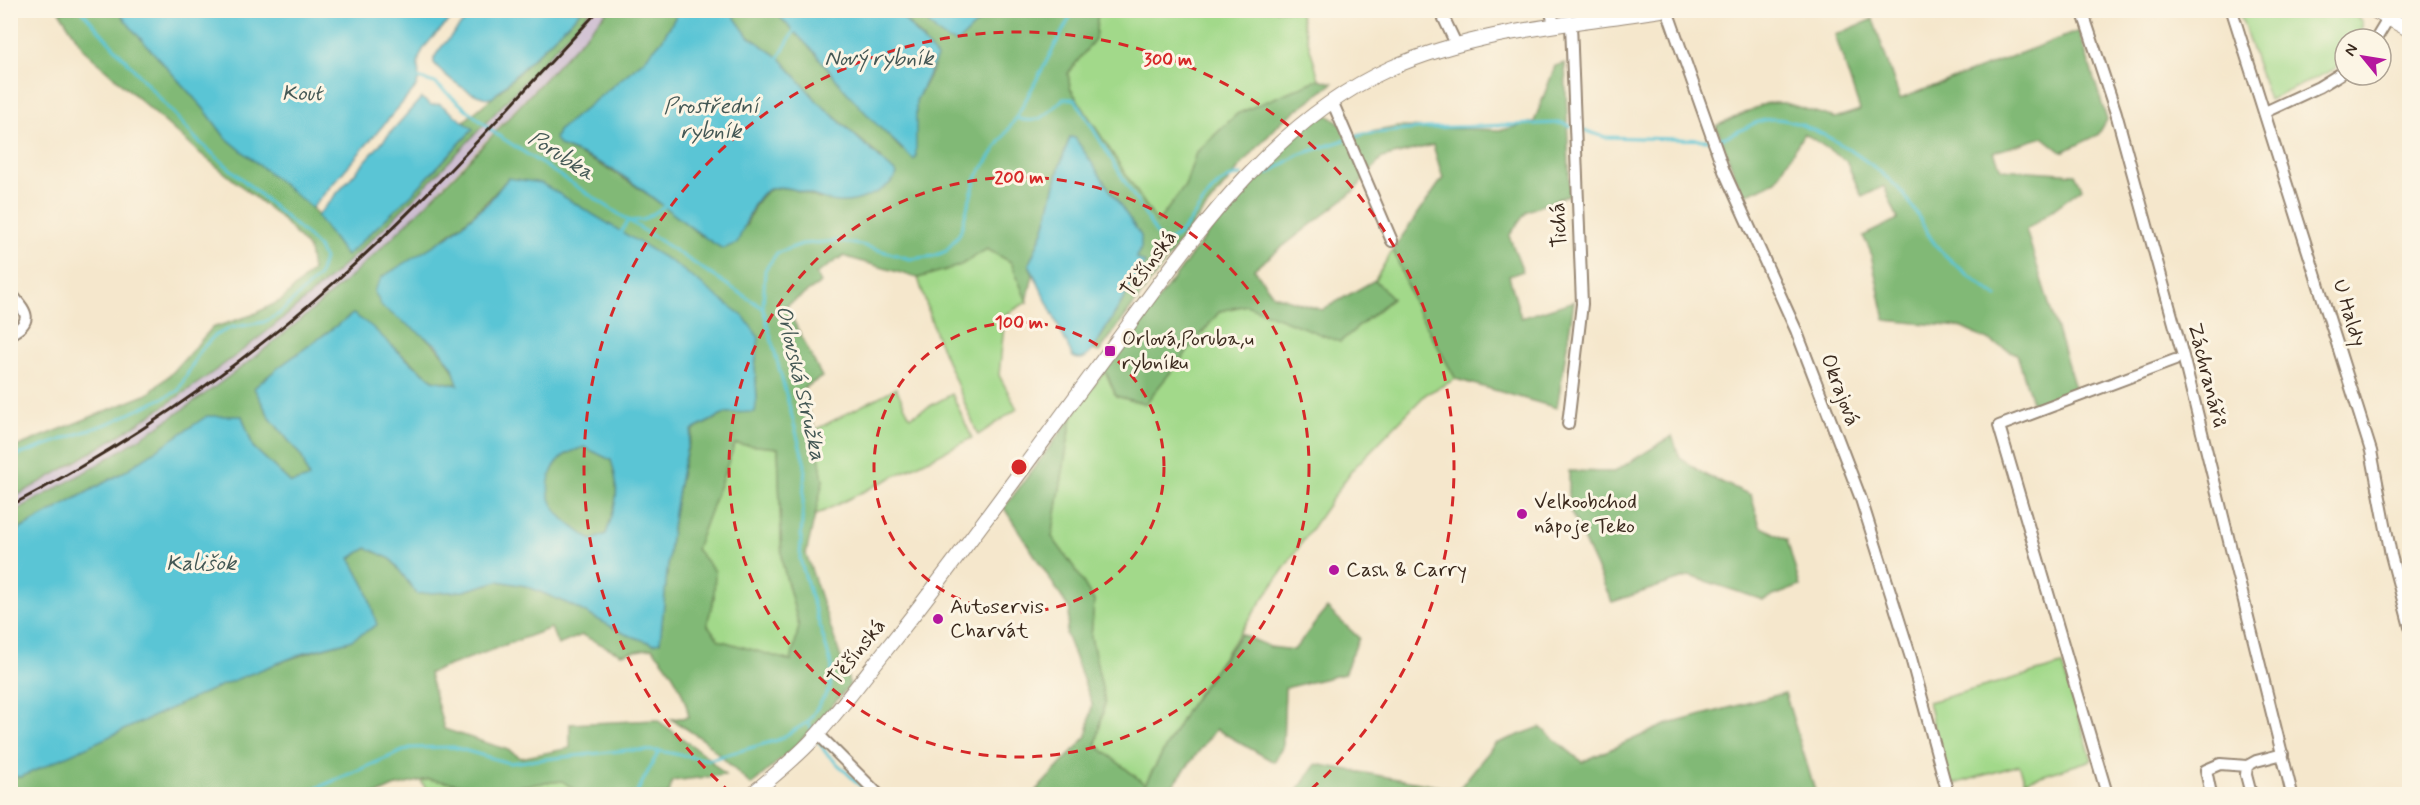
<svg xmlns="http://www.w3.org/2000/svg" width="2420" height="805" viewBox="0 0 2420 805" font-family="Mynerve,sans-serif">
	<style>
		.industrial { fill: #cebed2 }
		.green { fill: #a2d98a; stroke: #6e8254; stroke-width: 1.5 }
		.forest { fill: #81b976; stroke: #5e724a; stroke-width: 1.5; fill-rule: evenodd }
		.water { fill: #5ac5d5; stroke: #4a787a; stroke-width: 1.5; fill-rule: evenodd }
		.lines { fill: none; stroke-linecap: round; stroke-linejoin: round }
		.stream { stroke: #5ac5d5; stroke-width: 3 }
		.minor-casing { stroke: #988875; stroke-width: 14 }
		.major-casing { stroke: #988875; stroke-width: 16 }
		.minor { stroke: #fff; stroke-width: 10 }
		.major { stroke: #fff; stroke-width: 14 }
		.rail { stroke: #3b2a1e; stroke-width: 3 }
		.ring { fill: none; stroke: #d62828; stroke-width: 3; stroke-dasharray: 10 8 }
		.poi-dot { fill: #b5179e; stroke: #fcf5e5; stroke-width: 2 }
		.labels { text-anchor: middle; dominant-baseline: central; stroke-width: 6; stroke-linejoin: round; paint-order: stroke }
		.street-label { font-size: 21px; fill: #3b2a1e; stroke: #fcf5e5 }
		.poi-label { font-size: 21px; fill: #3b2a1e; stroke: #fcf5e5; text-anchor: start }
		.water-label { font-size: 22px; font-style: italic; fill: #445855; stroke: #fcf5e5 }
		.centre { fill: #d62828; stroke: #fcf5e5; stroke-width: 3 }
		.ring-label { font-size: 18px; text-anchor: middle; font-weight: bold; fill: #d62828; stroke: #fcf5e5; stroke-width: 6; stroke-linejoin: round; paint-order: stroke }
	</style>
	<rect width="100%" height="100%" fill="#fcf5e5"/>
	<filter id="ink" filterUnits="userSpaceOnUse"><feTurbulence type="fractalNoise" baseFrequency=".0167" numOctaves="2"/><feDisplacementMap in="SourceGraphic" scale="12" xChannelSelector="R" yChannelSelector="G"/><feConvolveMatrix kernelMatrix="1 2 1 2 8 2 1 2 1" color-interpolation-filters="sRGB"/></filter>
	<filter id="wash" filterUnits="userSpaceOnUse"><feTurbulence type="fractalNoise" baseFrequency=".008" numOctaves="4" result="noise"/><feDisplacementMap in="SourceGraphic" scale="24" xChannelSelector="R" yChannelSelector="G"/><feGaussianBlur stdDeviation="1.35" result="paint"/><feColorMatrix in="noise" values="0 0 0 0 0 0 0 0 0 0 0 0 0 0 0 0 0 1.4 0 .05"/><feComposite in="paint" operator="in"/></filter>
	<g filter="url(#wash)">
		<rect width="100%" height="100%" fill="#f5e7cc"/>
		<!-- industrial -->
		<path class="industrial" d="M590 11H608L405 225 341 285 271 345 174 417 84 473 11 513V499L77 462 166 406 262 335 332 276 396 216Z"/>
		<!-- green -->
		<path class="green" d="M1299 10 1319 79 1237 114 1196 153 1185 186 1157 223 1070 88 1068 73 1095 39 1098 11Z
			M2239 11H2348L2362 21V39H2345V58L2335 69 2269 100Z
			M987 249 1011 262 1027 302 1005 315 999 375 1017 409 978 435 935 332 918 278 959 266Z
			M1393 249 1414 304 1456 379 1426 394 1352 470 1188 708 1145 784 1096 745 1105 702 1091 637 1094 601 1052 538 1072 417 1105 370 1116 396 1145 404 1220 311 1247 305 1340 342 1392 299 1375 280Z
			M896 388 910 417 952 394 972 438 814 516 823 481 815 430Z
			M735 443 778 448 782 562 799 626 791 662 719 641 707 624 714 597 696 549Z
			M2062 665 2092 760 2025 781 2019 765 1948 786 1928 702Z
			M428 779 489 789 563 781 581 794H429L421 781Z"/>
		<!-- forest -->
		<path class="forest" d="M59 11H118L134 31 205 110 225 137 312 208 346 256 412 194 473 129 463 122 499 92 581 11H590C485 123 383 240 261 336 183 398 98 450 11 499V449L148 394 174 371 212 328 252 315 282 300 312 271 309 249 281 218 196 150 85 51Z
			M608 11H679L662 40 643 61 558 131 560 146C614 167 656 199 701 236L746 226C763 179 778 182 820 199L882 159 817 101 780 58 747 35 730 11H774L816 54 844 89 902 150 915 124 916 101 934 67 923 39 897 11H918L930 23 958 42 990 11H1098L1095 39 1068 73 1070 88 1157 223 1185 186 1196 153 1237 114 1319 79 1333 83 1281 122 1243 163 1197 219 1099 352 1093 350 1145 263 1136 258 1141 248V236L1075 139 1070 137 1059 168 1044 229 1029 264 1033 275 1027 302 1011 262 987 249 959 266 918 278 843 256 816 274 821 283 786 306 822 377 801 390 815 430 823 481 806 554 850 685 797 745 751 785 704 740 671 719 689 717C684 689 671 668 652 648L621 654 582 635 558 645 551 628 429 673 444 729 508 750 521 758 570 748V724L657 720 705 755 725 775 672 781 669 794H581L562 781 489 789 428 779 393 787 378 794H11V776L21 777C128 728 236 670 350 641L366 588 350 558 367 548 391 559 417 593 464 591 498 581 526 586 660 642C668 571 671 498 693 430L757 398 755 367 758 338 508 178C483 209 454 233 421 254L415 329C436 345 451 359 459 385L433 380 353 314 279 367 254 388 270 418 302 457 309 478 291 483 253 447 242 416 122 473 11 534V513C130 451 242 374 342 284 437 200 521 103 608 11ZM735 444 778 448 782 562 799 626 791 661 719 640 707 624 714 597 715 571 696 549Z
			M1873 19 1900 99 2079 31 2107 120 2098 135 2062 152 2043 137 1994 152 2001 169 2075 174 2082 188 2026 230 2076 391 2034 408 2017 354 1960 327 1885 320 1870 250 1863 236 1898 219 1884 186 1862 197 1846 161 1804 133 1776 181 1743 196 1716 126 1767 103H1785L1835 118 1860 110 1835 35Z
			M1565 63 1570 194 1527 211 1509 236 1523 271 1509 276 1521 318 1574 301 1557 408 1456 379 1414 304 1393 249 1443 178 1433 145 1382 158 1354 191 1254 269 1273 295 1322 310 1375 280 1392 298 1340 342 1246 305 1220 311 1145 404 1116 396 1105 370 1218 220 1274 156 1323 112 1356 135 1398 127 1503 130 1534 122 1555 66Z
			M1072 417 1052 537 1076 570 1094 601 1091 637 1105 702 1096 745 1145 784 1188 708 1241 634 1270 647 1294 650 1327 608 1359 638 1344 674 1285 688 1283 746 1274 762 1216 729 1166 794H1033L1087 736 1092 703 1066 634 1070 610 1004 508Z
			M1672 436 1680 458 1707 476 1751 495 1760 526 1787 540 1800 586 1763 600 1690 576 1612 602 1569 508V471L1614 472Z
			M584 447 611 460C621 490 616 505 606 534L591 541C571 526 537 504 550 475 558 457 566 453 584 447Z
			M1785 693 1816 794H1295L1316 764 1458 790 1495 744 1540 727 1582 762 1665 725Z"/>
		<!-- water -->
		<path class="water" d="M474 10H581V11L492 98C474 99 445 77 434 63V58L439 50Z
			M118 11H460C449 22 422 44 419 59 416 70 422 75 416 87L312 208 225 137 205 110 134 31Z
			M679 11H730L747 35 780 58 817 101 897 174C890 186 881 191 869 196 860 200 847 203 837 202 817 200 784 179 766 191 753 198 744 229 737 243L723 249C685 227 655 196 618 173 600 162 580 153 560 146L555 139 558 131 643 61 662 40Z
			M774 11H897L937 57 916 101V158L914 160 874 122 844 89 816 54Z
			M918 11H990L958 42C942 43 928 22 918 11Z
			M421 98 431 105 440 104 473 129 412 194 346 256 317 216Z
			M1070 137 1075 138 1141 236V248L1136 258 1145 263 1093 350C1087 357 1082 362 1073 357L1029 264 1044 229 1059 168Z
			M508 178 541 183 675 264 744 317 759 338 755 367 757 398 755 412 726 413 692 430C671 499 668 571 660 642L654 644 625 634 573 606 526 586 498 581 464 591 417 594 391 559 367 548 350 558 366 588 377 625 350 641 304 653 222 685 21 777 11 776V534L122 473 207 416H242L253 447 291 483 309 478 302 457 270 418 254 388 279 367 353 314 371 326 405 358 433 380 458 385 453 368 438 346 382 307 374 291 382 277 449 236 488 203ZM584 447 611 460C621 490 616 505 606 534L592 540C567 524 538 504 552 471 559 455 569 452 584 447Z"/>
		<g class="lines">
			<!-- stream -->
			<path class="stream" d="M778 59 794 31
				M418 78 435 83 496 134 763 308
				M1016 118C1040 126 1046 114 1063 99H1075L1159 238 1165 242C1195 234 1203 178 1241 175
				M1577 128 1605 137 1710 140
				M1351 138 1364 134 1426 128 1561 123 1571 126
				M1717 139C1737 136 1752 120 1772 119 1809 117 1887 170 1908 200 1920 216 1926 236 1940 250 1957 268 1978 282 1997 297
				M1257 174 1269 173 1298 155 1345 140
				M619 235 628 221 643 220 667 205
				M10 458 112 422 178 391 200 351 214 336 230 328 264 322 279 314 319 276 324 259 318 247 304 233 197 140 81 10
				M808 722 814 734
				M819 742 826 753 869 794
				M303 794 410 748 453 747 509 763 628 750 659 751 708 760 778 740 808 722 830 688 832 667 800 559 805 465 763 308 765 270 777 253 802 244 837 241 861 245 910 259 934 256 946 251 960 233 976 178 1016 118 1074 10
				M636 794 659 751"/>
		</g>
	</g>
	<g filter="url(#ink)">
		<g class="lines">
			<!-- minor casing -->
			<g class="minor-casing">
				<path id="minor" d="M1440 10 1456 44
					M1550 10 1555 26
					M1667 10 1724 171 1796 330 1861 499 1911 658 1948 794
					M2082 10 2116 113 2183 356 2292 794
					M2233 14 2371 451 2391 555 2410 627
					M2376 39 2388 19
					M1332 101 1392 241
					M2265 112 2319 87 2345 71
					M10 292C24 310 37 320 10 334
					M1568 424 1582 304 1571 24
					M818 734 878 794
					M2107 794 1999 426 2175 360
					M2211 794 2206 770 2220 764 2247 766
					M2251 794 2246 775 2247 766 2256 761 2283 754"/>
			</g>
			<!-- major casing -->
			<g class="major-casing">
				<path id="major" d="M2373 10 2410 30
					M752 794C774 775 798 757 817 735 843 706 867 673 892 642 969 545 1040 444 1114 345 1191 241 1269 123 1391 68 1475 31 1570 24 1661 10"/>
			</g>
			<!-- minor -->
			<use href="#minor" class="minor"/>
			<!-- major -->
			<use href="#major" class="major"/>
			<!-- rail -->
			<path class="rail" d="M10 506C128 444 238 369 337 280 430 197 513 102 599 10"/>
		</g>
	</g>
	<!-- distance rings -->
	<g class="ring">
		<circle cx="1019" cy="467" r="145"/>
		<circle cx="1019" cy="467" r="290"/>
		<path d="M731 793A435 435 0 1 1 1307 793"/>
	</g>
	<!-- markers -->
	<g class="poi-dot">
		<rect x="1104" y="345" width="12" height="12" rx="3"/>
		<circle cx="1522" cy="514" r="6"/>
		<circle cx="1334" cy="570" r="6"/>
		<circle cx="938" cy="619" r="6"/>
	</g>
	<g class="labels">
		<!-- street labels -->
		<g class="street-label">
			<text transform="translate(1559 225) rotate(-93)">Tichá</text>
			<text transform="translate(1149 264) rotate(-53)">Těšínská</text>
			<text transform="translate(2349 313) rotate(73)">U Haldy</text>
			<text transform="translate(2207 375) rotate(76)">Záchranářů</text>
			<text transform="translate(1840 390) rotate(69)">Okrajová</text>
			<text transform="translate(857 652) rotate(-51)">Těšínská</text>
		</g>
		<!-- poi labels -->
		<g class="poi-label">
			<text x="1122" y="339">Orlová,Poruba,u<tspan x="1122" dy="24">rybníku</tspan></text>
			<text x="1534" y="502">Velkoobchod<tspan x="1534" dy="24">nápoje Teko</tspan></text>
			<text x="1346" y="570">Cash &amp; Carry</text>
			<text x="950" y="607">Autoservis<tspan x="950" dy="24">Charvát</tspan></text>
		</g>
		<!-- water labels -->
		<g class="water-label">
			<text x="879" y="59">Nový rybník</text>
			<text x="302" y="94">Kout</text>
			<text x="711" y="107">Prostřední<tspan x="711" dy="25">rybník</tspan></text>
			<text transform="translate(561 156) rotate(33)">Porubka</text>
			<text transform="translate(800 383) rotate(77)">Orlovská Stružka</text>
			<text x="201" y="564">Kališok</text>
		</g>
	</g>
	<circle cx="1019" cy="467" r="9" class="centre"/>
	<g class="ring-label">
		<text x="1168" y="65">300 m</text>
		<text x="1019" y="183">200 m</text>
		<text x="1019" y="328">100 m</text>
	</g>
	<!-- margin -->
	<rect width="2420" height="805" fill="none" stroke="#fcf5e5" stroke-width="36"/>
	<!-- north arrow -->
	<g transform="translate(2363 57) rotate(300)"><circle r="28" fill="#fcf5e5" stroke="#afa495" stroke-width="1.5"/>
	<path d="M0-4.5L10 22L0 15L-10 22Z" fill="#b5179e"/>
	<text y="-9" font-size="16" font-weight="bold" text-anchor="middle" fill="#3b2a1e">N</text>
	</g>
</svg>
